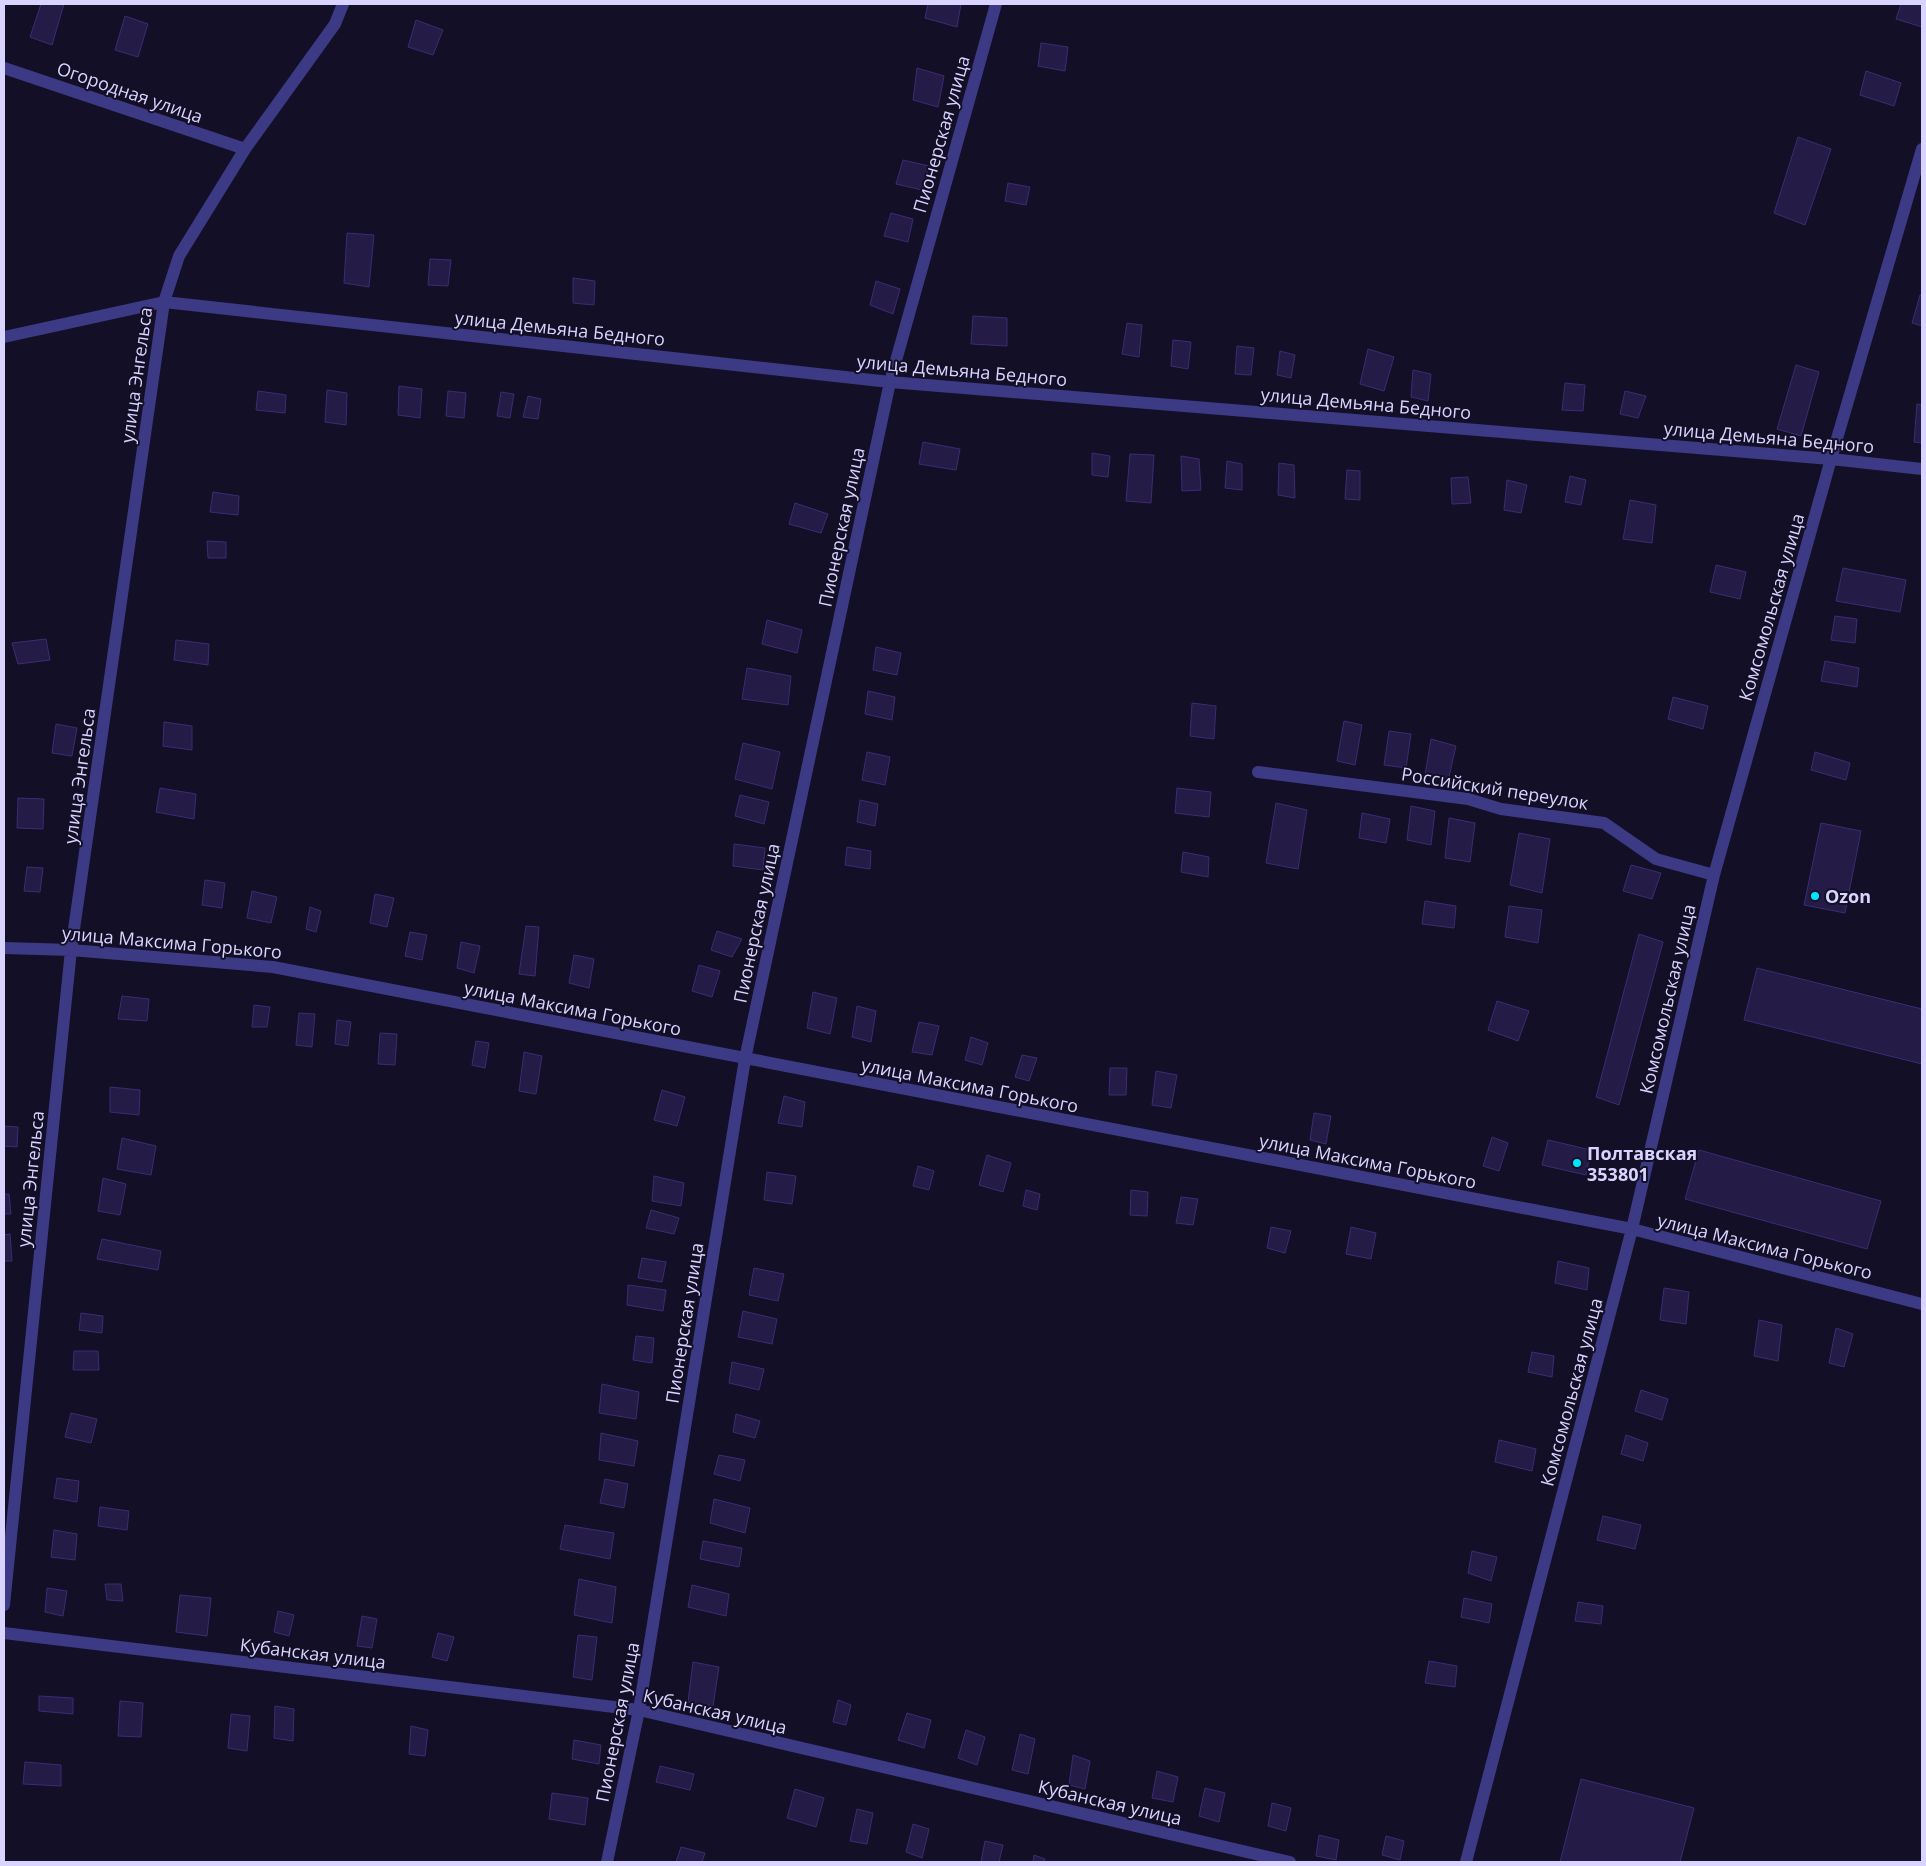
<svg xmlns="http://www.w3.org/2000/svg" width="1926" height="1866" viewBox="0 0 1926 1866" font-family="'Open Sans',sans-serif">
	<style>
		.building { fill: #241b47; stroke: #3b2d73 }
		.lines { fill: none; stroke-linecap: round; stroke-linejoin: round }
		.minor { stroke: #3d3a85; stroke-width: 12 }
		.poi-dot { fill: #00e5ff; stroke: #130f26; stroke-width: 2 }
		.labels { text-anchor: middle; dominant-baseline: central; stroke-width: 4; stroke-linejoin: round; paint-order: stroke }
		.street-label { font-size: 18px; fill: #d9d4ff; stroke: #130f26 }
		.poi-label { font-size: 18px; font-weight: bold; fill: #d9d4ff; stroke: #130f26; text-anchor: start }
	</style>
	<rect width="100%" height="100%" fill="#130f26"/>
	<!-- building -->
	<path class="building" d="M41 4H64L52 45 30 37Z
		M928 4H961L957 27 925 18Z
		M1901 4H1922V27L1896 19Z
		M125 16 148 24 138 57 115 50Z
		M416 20 443 30 433 55 408 47Z
		M1041 43 1068 47 1065 71 1038 66Z
		M917 68 944 76 938 107 913 100Z
		M1866 71 1901 83 1894 106 1860 95Z
		M1798 137 1831 149 1805 225 1774 213Z
		M903 160 929 166 922 190 896 184Z
		M1008 183 1030 187 1026 205 1005 201Z
		M891 213 913 219 908 242 884 236Z
		M347 233 374 235 369 287 344 283Z
		M430 259 451 260 448 286 428 285Z
		M573 278 595 281 594 305 573 303Z
		M876 281 900 289 893 314 870 305Z
		M1920 295H1922V326L1912 323Z
		M973 316 1007 318V346L971 344Z
		M1127 323 1142 325 1139 357 1122 354Z
		M1173 340 1191 342 1188 369 1171 366Z
		M1237 346 1254 348 1251 375 1235 374Z
		M1368 349 1394 357 1384 391 1360 384Z
		M1280 351 1295 355 1291 378 1277 375Z
		M1796 365 1819 372 1801 436 1777 429Z
		M1413 370 1431 374 1428 401 1411 397Z
		M1565 383 1585 385 1583 411 1562 410Z
		M399 386 422 389 420 418 398 415Z
		M327 390 347 393 346 425 325 422Z
		M258 391 286 395 285 413 256 410Z
		M448 391 466 393 464 418 446 416Z
		M1625 391 1646 396 1638 418 1620 414Z
		M501 392 514 394 510 418 497 416Z
		M528 396 541 399 538 419 523 417Z
		M1917 404 1922 405V443L1914 442Z
		M923 442 960 449 956 470 919 464Z
		M1092 453 1110 456 1108 477 1092 475Z
		M1130 454 1154 455 1151 503 1126 501Z
		M1181 456 1199 459 1201 490 1182 491Z
		M1227 461 1242 464V490L1225 488Z
		M1279 463 1294 465 1295 498 1278 495Z
		M1347 470 1360 471V500L1345 499Z
		M1570 476 1586 480 1581 505 1565 502Z
		M1468 477 1471 503 1452 504 1451 478Z
		M1507 480 1527 485 1521 513 1504 510Z
		M213 492 239 496 238 515 210 512Z
		M1630 500 1656 505 1652 543 1623 539Z
		M795 503 828 514 821 533 789 524Z
		M207 541 226 542V558H208Z
		M1716 565 1746 572 1740 599 1710 592Z
		M1843 568 1906 580 1900 612 1836 601Z
		M1835 616 1857 619 1855 643 1831 640Z
		M767 620 802 630 797 653 762 644Z
		M46 639 50 660 18 664 12 643Z
		M176 640 209 644 208 665 174 660Z
		M876 647 901 653 897 675 873 670Z
		M1825 661 1859 668 1857 687 1821 681Z
		M747 668 791 676 788 705 742 699Z
		M868 691 895 697 892 720 865 714Z
		M1673 697 1708 706 1703 729 1668 719Z
		M1192 703 1216 706 1214 739 1190 736Z
		M1344 721 1362 725 1355 765 1337 761Z
		M164 722 192 726V750L163 746Z
		M56 724 77 728 72 756 52 753Z
		M1389 731 1411 734 1406 768 1384 765Z
		M1431 739 1456 746 1448 781 1425 775Z
		M743 743 780 752 772 789 735 779Z
		M867 752 890 757 885 785 862 780Z
		M1815 752 1850 763 1846 780 1811 770Z
		M160 788 196 794 194 819 156 812Z
		M1177 788 1211 792 1209 817 1175 813Z
		M740 795 769 802 764 824 735 816Z
		M18 798 44 799 43 829 17 828Z
		M860 800 878 804 875 826 857 822Z
		M1276 803 1307 810 1298 869 1266 863Z
		M1411 806 1435 811 1431 845 1407 840Z
		M1362 813 1390 819 1386 843 1359 838Z
		M1449 818 1475 823 1470 862 1445 858Z
		M1821 823 1861 831 1845 913 1804 905Z
		M1519 833 1550 839 1542 893 1510 885Z
		M734 844 765 848 763 870 733 866Z
		M847 847 871 851 870 869 845 865Z
		M1183 852 1209 857 1208 877 1181 872Z
		M1631 865 1661 873 1652 899 1623 891Z
		M27 867 43 868 40 892 24 891Z
		M205 880 225 883 222 908 202 905Z
		M252 891 277 897 271 923 247 918Z
		M375 894 394 898 387 927 370 923Z
		M1425 901 1456 906 1454 928 1422 924Z
		M1509 906 1542 910 1538 943 1505 937Z
		M310 907 321 911 316 932 306 929Z
		M526 926 539 927 535 976 519 974Z
		M717 931 742 939 732 957 711 950Z
		M410 932 427 935 422 960 405 956Z
		M1639 934 1663 942 1619 1105 1596 1097Z
		M461 942 480 946 474 973 457 968Z
		M574 955 594 959 589 988 569 983Z
		M699 965 720 971 712 997 692 991Z
		M1757 968 1922 1009V1064L1744 1020Z
		M813 992 837 998 830 1034 807 1028Z
		M122 996 149 999 147 1021 118 1019Z
		M1497 1001 1529 1011 1518 1041 1488 1030Z
		M254 1005 270 1007 267 1027H252Z
		M857 1006 876 1011 871 1042 852 1037Z
		M299 1013 315 1014 312 1047 296 1045Z
		M337 1020 351 1022 348 1046 335 1044Z
		M919 1022 939 1026 932 1055 912 1052Z
		M380 1033 397 1034 395 1065 378 1064Z
		M971 1037 988 1043 982 1065 965 1060Z
		M476 1041 489 1043 485 1068 472 1065Z
		M524 1052 542 1056 536 1094 519 1091Z
		M1022 1055 1037 1058 1029 1081 1015 1077Z
		M1110 1068H1127L1126 1095H1109Z
		M1156 1071 1177 1075 1171 1108 1152 1105Z
		M110 1087 140 1090 139 1115 110 1112Z
		M662 1090 685 1097 677 1126 654 1120Z
		M784 1096 805 1102 802 1127 778 1123Z
		M1314 1113 1331 1116 1326 1144 1310 1140Z
		M4 1126 18 1127 17 1147 4 1146Z
		M1492 1137 1508 1143 1499 1171 1483 1166Z
		M122 1138 156 1146 151 1175 117 1169Z
		M1548 1140 1591 1150 1586 1175 1542 1165Z
		M1699 1150 1881 1201 1867 1249 1685 1199Z
		M987 1155 1011 1163 1003 1192 979 1185Z
		M918 1166 934 1171 929 1190 913 1186Z
		M767 1172 796 1176 792 1204 764 1200Z
		M654 1176 684 1183 681 1206 652 1201Z
		M103 1178 126 1184 120 1215 98 1211Z
		M1026 1190 1040 1194 1037 1210 1023 1206Z
		M1131 1190 1148 1192 1147 1216 1130 1215Z
		M4 1194H9L11 1214H4Z
		M1181 1197 1198 1199 1193 1225 1176 1223Z
		M651 1210 679 1218 674 1234 646 1228Z
		M1271 1227 1291 1231 1285 1253 1267 1248Z
		M1351 1227 1376 1233 1371 1259 1346 1254Z
		M10 1234 12 1261H4V1235Z
		M102 1239 161 1251 158 1270 97 1259Z
		M642 1258 666 1262 662 1282 638 1278Z
		M1558 1261 1589 1268 1587 1290 1555 1283Z
		M754 1268 784 1274 778 1301 749 1295Z
		M628 1285 666 1290 663 1311 627 1305Z
		M1664 1288 1689 1292 1686 1324 1660 1320Z
		M743 1311 777 1319 772 1344 738 1337Z
		M81 1313 103 1316 102 1333 79 1330Z
		M1759 1320 1782 1325 1778 1361 1754 1356Z
		M1836 1328 1853 1334 1844 1367 1829 1363Z
		M636 1336 654 1338 652 1363 633 1360Z
		M74 1351H98L99 1370H73Z
		M1532 1352 1554 1356 1552 1377 1528 1372Z
		M732 1362 764 1369 759 1390 729 1383Z
		M602 1384 639 1392 636 1419 599 1413Z
		M1641 1390 1668 1399 1662 1420 1635 1411Z
		M71 1413 97 1419 91 1443 65 1437Z
		M736 1414 760 1421 755 1438 733 1432Z
		M601 1433 638 1441 634 1466 599 1460Z
		M1626 1435 1648 1443 1643 1461 1621 1454Z
		M1499 1440 1536 1449 1532 1471 1495 1462Z
		M719 1455 745 1460 740 1481 714 1474Z
		M57 1478 79 1481 77 1502 54 1498Z
		M605 1479 628 1484 624 1508 600 1503Z
		M714 1499 750 1508 745 1533 710 1523Z
		M100 1507 129 1511 127 1530 98 1526Z
		M1603 1516 1641 1525 1635 1549 1597 1540Z
		M565 1525 614 1533 610 1559 560 1549Z
		M54 1530 77 1534 75 1560 51 1557Z
		M703 1541 742 1548 739 1567 700 1559Z
		M1472 1551 1497 1557 1491 1581 1468 1573Z
		M579 1579 616 1587 612 1623 574 1615Z
		M105 1584H121L123 1601 107 1600Z
		M692 1585 729 1594 726 1616 688 1607Z
		M47 1588 67 1591 63 1616 45 1612Z
		M180 1595 211 1598 207 1636 176 1632Z
		M1464 1598 1492 1604 1489 1623 1461 1617Z
		M1578 1602 1603 1606 1601 1624 1575 1621Z
		M278 1611 294 1615 289 1636 274 1632Z
		M362 1616 377 1619 372 1648 357 1646Z
		M438 1633 454 1637 447 1661 432 1657Z
		M578 1635 597 1637 592 1680 573 1677Z
		M1429 1661 1457 1666 1455 1687 1425 1683Z
		M693 1662 719 1667 713 1706 688 1702Z
		M39 1696 73 1698V1714L39 1711Z
		M838 1700 851 1705 846 1725 833 1722Z
		M120 1701 143 1703 141 1737 118 1736Z
		M275 1706 294 1709 293 1741 274 1738Z
		M907 1713 931 1720 924 1748 898 1740Z
		M231 1714 250 1716 247 1751 228 1748Z
		M411 1726 428 1730 425 1756 409 1754Z
		M966 1730 985 1737 977 1765 958 1758Z
		M1020 1734 1035 1739 1028 1774 1012 1770Z
		M574 1740 601 1745 599 1764 572 1759Z
		M1073 1755 1090 1761 1085 1789 1069 1785Z
		M25 1762 61 1765V1786L23 1784Z
		M660 1766 694 1774 690 1790 656 1782Z
		M1157 1771 1178 1777 1173 1802 1152 1798Z
		M1581 1779 1694 1808 1680 1862H1560Z
		M1205 1788 1225 1793 1219 1822 1199 1816Z
		M795 1789 824 1798 816 1827 787 1818Z
		M552 1793 588 1798 585 1825 549 1819Z
		M1272 1803 1291 1808 1286 1831 1268 1826Z
		M857 1809 873 1813 867 1844 850 1841Z
		M913 1824 929 1829 922 1858 906 1852Z
		M1319 1835 1339 1840 1336 1860 1316 1856Z
		M1386 1836 1404 1841 1400 1860 1382 1855Z
		M985 1841 1003 1845 999 1862H981Z
		M681 1847 705 1853 702 1862H676Z
		M1034 1855 1045 1859 1044 1862H1033Z"/>
	<g class="lines">
		<!-- minor -->
		<path class="minor" d="M4 68 245 149
			M4 337 164 302 890 382 1831 459 1922 469
			M1258 772 1468 799 1501 809 1604 823 1656 859 1714 875
			M4 948 71 950 273 967 1632 1229 1922 1304
			M4 1605 71 950 164 302 179 256 245 149 335 24 343 4
			M4 1633 639 1710 1290 1862
			M607 1862 639 1710 745 1059 890 382 996 4
			M1466 1862 1632 1229 1714 875 1831 459 1922 149"/>
	</g>
	<!-- markers -->
	<g class="poi-dot">
		<circle cx="1815" cy="896" r="5"/>
		<circle cx="1577" cy="1163" r="5"/>
	</g>
	<g class="labels">
		<!-- street labels -->
		<g class="street-label">
			<text transform="translate(130 92) rotate(19)">Огородная улица</text>
			<text transform="translate(941 134) rotate(-74)">Пионерская улица</text>
			<text transform="translate(560 328) rotate(6)">улица Демьяна Бедного</text>
			<text transform="translate(962 370) rotate(5)">улица Демьяна Бедного</text>
			<text transform="translate(136 375) rotate(-82)">улица Энгельса</text>
			<text transform="translate(1366 403) rotate(5)">улица Демьяна Бедного</text>
			<text transform="translate(1769 437) rotate(5)">улица Демьяна Бедного</text>
			<text transform="translate(841 527) rotate(-78)">Пионерская улица</text>
			<text transform="translate(1771 607) rotate(-74)">Комсомольская улица</text>
			<text transform="translate(79 776) rotate(-82)">улица Энгельса</text>
			<text transform="translate(1495 788) rotate(9)">Российский переулок</text>
			<text transform="translate(756 923) rotate(-78)">Пионерская улица</text>
			<text transform="translate(172 942) rotate(5)">улица Максима Горького</text>
			<text transform="translate(1667 999) rotate(-77)">Комсомольская улица</text>
			<text transform="translate(573 1008) rotate(11)">улица Максима Горького</text>
			<text transform="translate(970 1085) rotate(11)">улица Максима Горького</text>
			<text transform="translate(1368 1161) rotate(11)">улица Максима Горького</text>
			<text transform="translate(30 1179) rotate(-84)">улица Энгельса</text>
			<text transform="translate(1765 1246) rotate(14)">улица Максима Горького</text>
			<text transform="translate(684 1323) rotate(-81)">Пионерская улица</text>
			<text transform="translate(1571 1392) rotate(-75)">Комсомольская улица</text>
			<text transform="translate(313 1653) rotate(7)">Кубанская улица</text>
			<text transform="translate(715 1711) rotate(13)">Кубанская улица</text>
			<text transform="translate(617 1722) rotate(-79)">Пионерская улица</text>
			<text transform="translate(1110 1802) rotate(13)">Кубанская улица</text>
		</g>
		<!-- poi labels -->
		<g class="poi-label">
			<text x="1825" y="896">Ozon</text>
			<text x="1587" y="1153">Полтавская<tspan x="1587" dy="21">353801</tspan></text>
		</g>
	</g>
	<!-- border -->
	<rect width="1926" height="1866" fill="none" stroke="#d9d4ff" stroke-width="10"/>
</svg>
